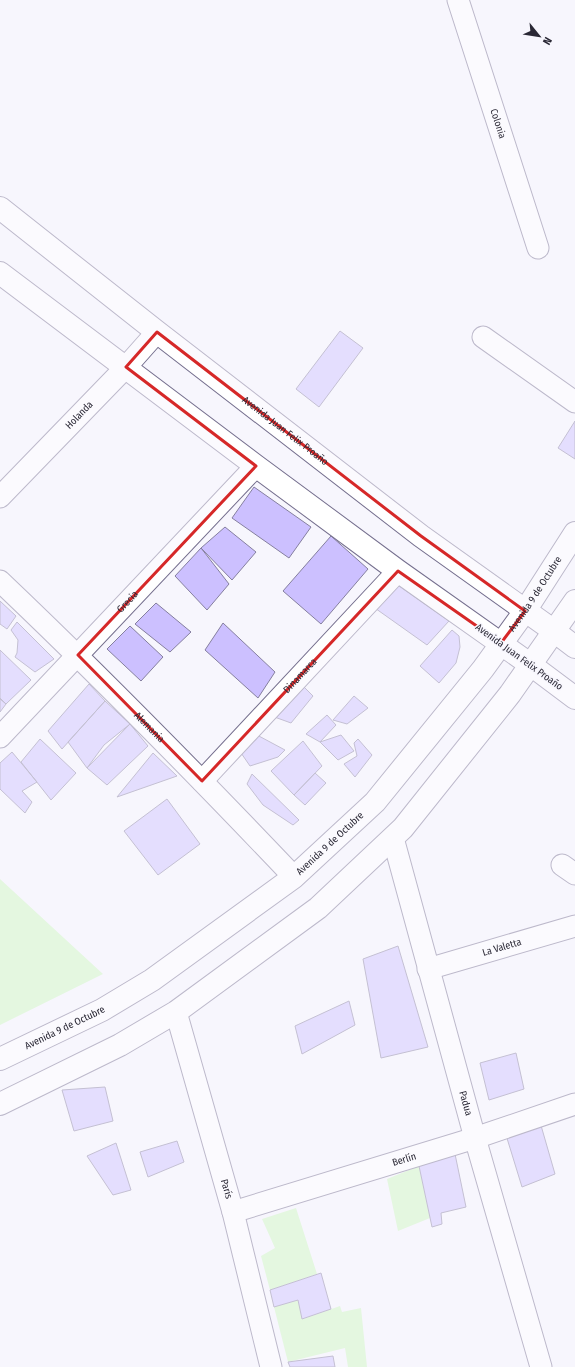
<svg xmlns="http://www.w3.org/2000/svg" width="575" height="1367" viewBox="0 0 575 1367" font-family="'Fira Sans Condensed',sans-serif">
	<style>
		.green { fill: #ccf8bd }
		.building { fill: #ccc0ff; stroke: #857f9f }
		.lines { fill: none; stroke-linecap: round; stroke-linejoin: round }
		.street-casing { stroke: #756f8e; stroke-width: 23 }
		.secondary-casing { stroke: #756f8e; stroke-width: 24 }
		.primary-casing { stroke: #756f8e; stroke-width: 24 }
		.street { stroke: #fff; stroke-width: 21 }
		.secondary { stroke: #fff; stroke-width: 22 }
		.primary { stroke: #fff; stroke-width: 22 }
		.marked { fill: none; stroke: #d62828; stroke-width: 3; stroke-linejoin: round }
		.labels { text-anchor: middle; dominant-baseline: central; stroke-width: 3; stroke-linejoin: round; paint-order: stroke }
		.street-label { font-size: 10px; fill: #2a2835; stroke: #f7f6fd }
	</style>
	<rect width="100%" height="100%" fill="#f7f6fd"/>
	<!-- green -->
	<path class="green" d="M0 879 103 974 0 1025Z
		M419 1166 430 1218 398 1231 387 1179Z
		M296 1208 317 1274 270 1290 261 1256 275 1248 262 1219Z
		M298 1300 303 1319 340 1306 342 1312 361 1308 367 1367H348L345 1348 288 1362 274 1307Z"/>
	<!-- building -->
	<path class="building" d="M340 331 363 348 319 407 296 389Z
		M575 421V459L558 448Z
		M254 487 311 527 289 558 232 518Z
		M225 527 256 552 232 580 201 548Z
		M331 536 368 569 321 624 283 591Z
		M201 548 229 584 207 610 175 576Z
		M395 583 449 621 427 645 372 606Z
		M0 601 16 616 7 629 0 624Z
		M156 603 191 632 170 652 135 624Z
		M17 622 54 659 35 672 15 657 17 653 18 640 11 630Z
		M223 623 275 672 258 698 205 650Z
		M130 626 163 657 141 681 107 649Z
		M452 630 459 636 460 647 456 663 439 683 420 666Z
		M0 650 31 680 6 704 0 698Z
		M89 684 105 701 62 749 48 731Z
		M302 685 313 696 291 723 269 715Z
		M354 696 368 708 347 724 333 720Z
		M0 699 6 704 0 712Z
		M105 701 130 724 104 745 87 768 68 742Z
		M327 715 336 725 320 742 306 734Z
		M130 724 148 746 107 785 87 768Z
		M257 735 285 750 278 757 250 766 239 750Z
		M341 735 354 751 338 760 320 742Z
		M40 739 76 773 51 800 21 762Z
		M358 739 372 755 355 777 344 764 357 756 354 743Z
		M303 741 322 766 294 795 271 771Z
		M12 752 37 782 22 791 32 802 25 813 0 789V763Z
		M153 753 177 776 117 797Z
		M315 773 326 783 305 805 294 795Z
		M252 774 299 820 293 825 263 805 247 784Z
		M167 799 200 844 158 875 124 831Z
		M398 946 428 1047 381 1058 363 959Z
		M349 1001 355 1025 302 1054 295 1026Z
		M516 1053 524 1089 489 1100 480 1063Z
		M105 1087 113 1121 74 1131 62 1090Z
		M540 1122 555 1174 522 1187 506 1135Z
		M177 1141 184 1162 148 1177 140 1152Z
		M116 1143 131 1190 113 1195 87 1156Z
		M455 1154 466 1207 441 1213 442 1224 432 1227 419 1166Z
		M321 1273 331 1309 302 1319 298 1300 274 1307 270 1290Z
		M333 1356 335 1367H290L288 1362Z"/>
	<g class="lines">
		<!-- street casing -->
		<g class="street-casing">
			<g id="street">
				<path id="s1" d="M458 0 538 248"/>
				<path d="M483 337 575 402"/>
				<path id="s2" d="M0 497 126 367 157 332"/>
				<path id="s3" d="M0 581C101 677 198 776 294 877"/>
				<path id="s4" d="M0 737 256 466"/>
				<path id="s5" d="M202 781 398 571"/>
				<path id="s6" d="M393 838 475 1138 541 1367"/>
				<path d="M562 865 575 874"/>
				<path id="s7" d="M428 969 575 926"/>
				<path id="s8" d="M176 1012 233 1212 271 1367"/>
				<path id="s9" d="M233 1212 475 1138 575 1104"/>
			</g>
		</g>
		<!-- secondary casing -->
		<g class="secondary-casing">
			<path id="secondary" d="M554 631 575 647
				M531 665 575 698"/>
		</g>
		<!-- primary casing -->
		<g class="primary-casing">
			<g id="primary">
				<path id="s10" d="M0 208 157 332 421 536 554 631"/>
				<path d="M0 273 256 466 398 571 531 665"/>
				<path id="s11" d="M0 1059 102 1010 152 980 294 877 375 802 483 669 525 611 575 533"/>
				<path d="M0 1104 120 1045 176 1012 318 908 403 828 510 694 575 601"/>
			</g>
		</g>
		<!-- street -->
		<use href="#street" class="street"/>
		<!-- secondary -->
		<use href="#secondary" class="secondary"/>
		<!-- primary -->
		<use href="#primary" class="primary"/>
	</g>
	<!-- marked area -->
	<path d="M0 0H575V1367H0ZM157 332 421 536 525 611 501 643 398 571 202 781 78 655 256 466 126 367Z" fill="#f7f6fd" fill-opacity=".55" fill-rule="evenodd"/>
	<path class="marked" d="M157 332 421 536 525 611 501 643 398 571 202 781 78 655 256 466 126 367Z"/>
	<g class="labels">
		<!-- street labels -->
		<g class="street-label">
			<text stroke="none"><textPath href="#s1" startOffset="130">Colonia</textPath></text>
			<text stroke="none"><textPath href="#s2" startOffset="114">Holanda</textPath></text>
			<text stroke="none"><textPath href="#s10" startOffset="362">Avenida Juan Felix Proaño</textPath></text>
			<text stroke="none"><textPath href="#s11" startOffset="720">Avenida 9 de Octubre</textPath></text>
			<text stroke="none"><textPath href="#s4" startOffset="186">Grecia</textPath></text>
			<text transform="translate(519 657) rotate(36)">Avenida Juan Felix Proaño</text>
			<text stroke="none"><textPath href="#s5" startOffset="144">Dinamarca</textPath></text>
			<text stroke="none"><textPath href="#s3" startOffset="209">Alemania</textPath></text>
			<text stroke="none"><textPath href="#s11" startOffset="396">Avenida 9 de Octubre</textPath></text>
			<text stroke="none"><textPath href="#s7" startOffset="77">La Valetta</textPath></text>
			<text stroke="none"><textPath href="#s11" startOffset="72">Avenida 9 de Octubre</textPath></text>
			<text stroke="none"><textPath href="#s6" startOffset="275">Padua</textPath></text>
			<text stroke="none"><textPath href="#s9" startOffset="179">Berlín</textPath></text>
			<text stroke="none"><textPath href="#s8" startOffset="184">París</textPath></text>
		</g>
	</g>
	<!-- north arrow -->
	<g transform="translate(539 36) rotate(120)" stroke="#f7f6fd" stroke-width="3" paint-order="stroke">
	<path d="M0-3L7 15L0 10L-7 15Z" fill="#2a2835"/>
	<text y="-6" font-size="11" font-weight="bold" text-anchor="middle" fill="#2a2835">N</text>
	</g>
</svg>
